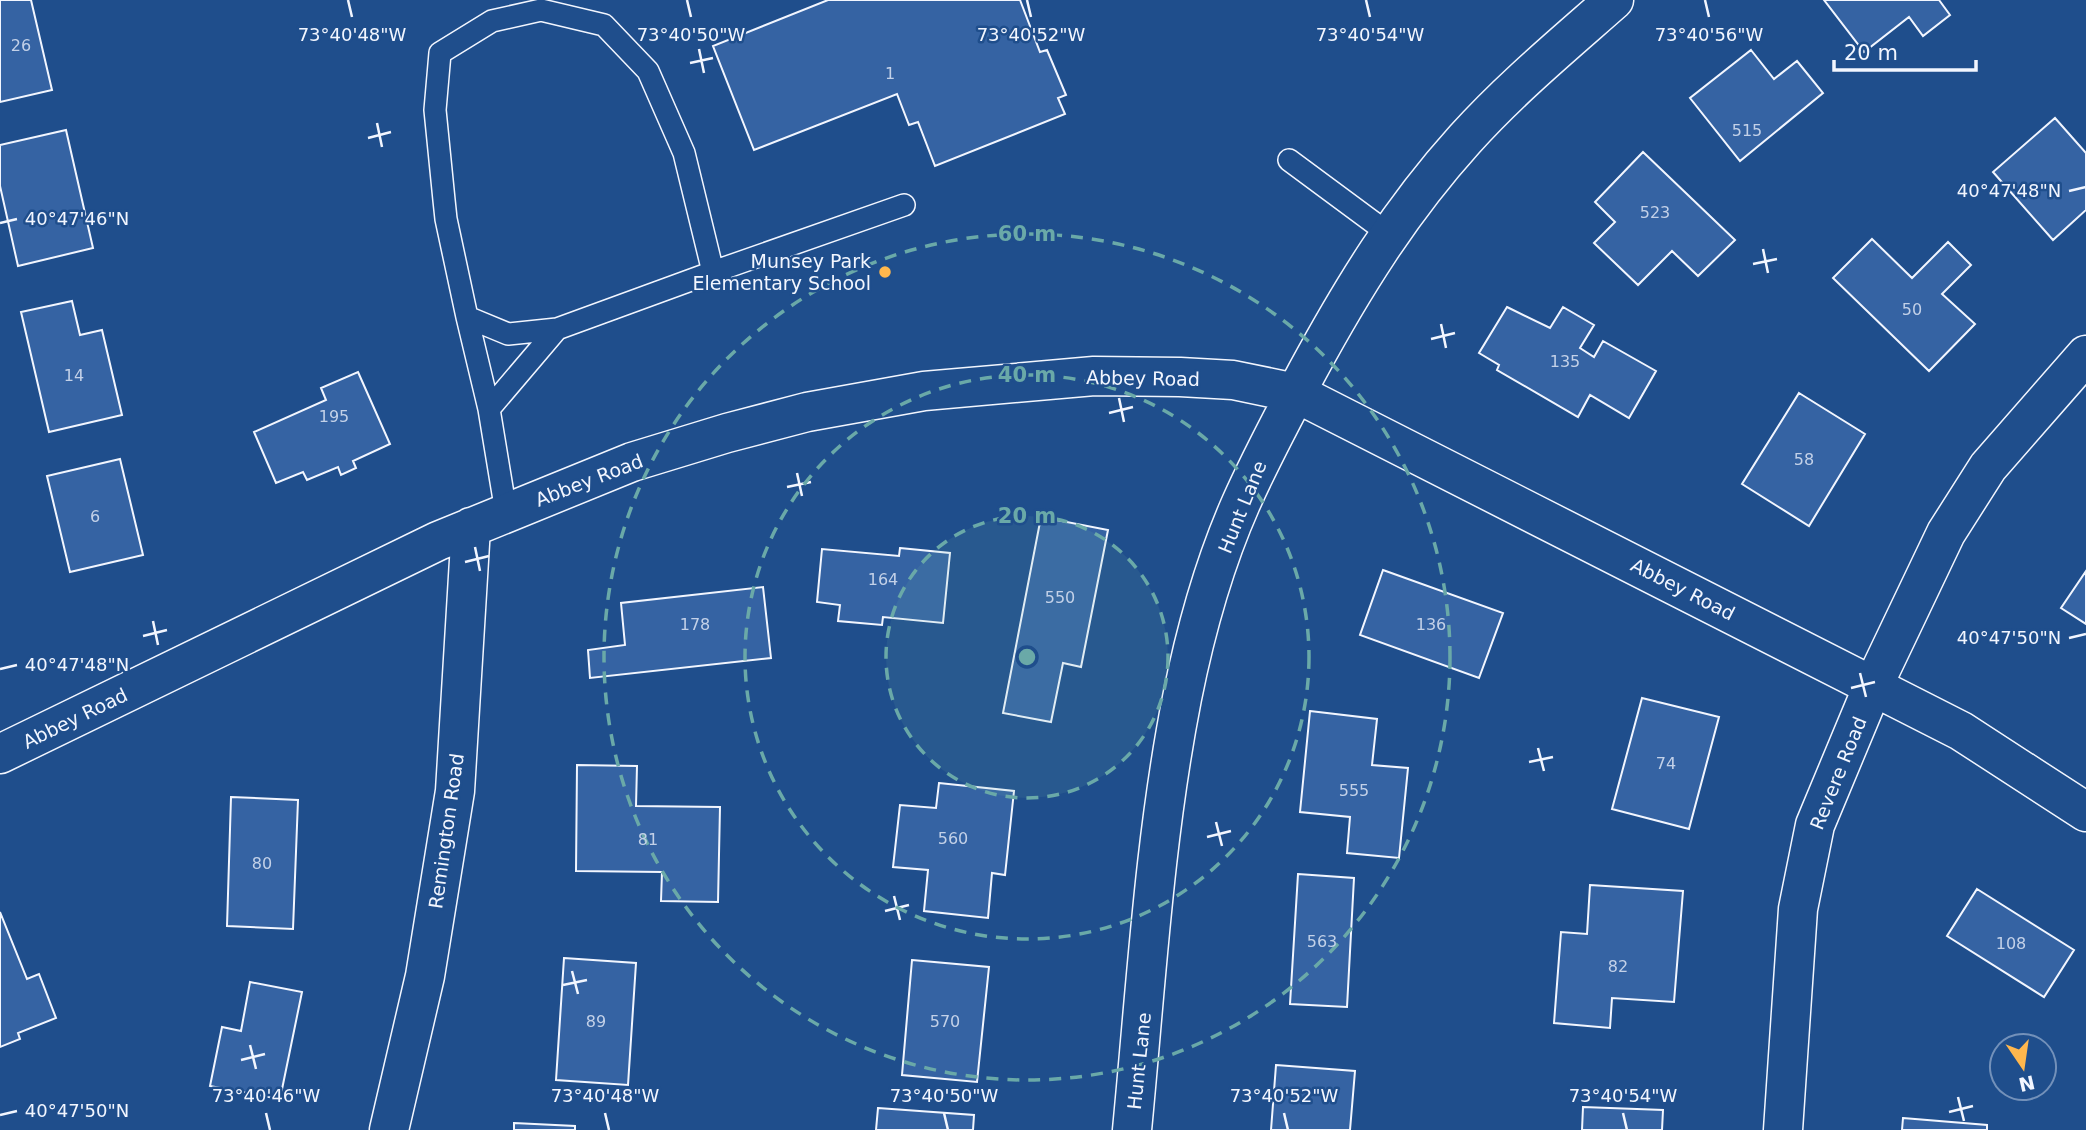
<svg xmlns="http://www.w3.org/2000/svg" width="2086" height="1130" viewBox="0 0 2086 1130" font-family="'DejaVu Sans',sans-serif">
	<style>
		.building { fill: #3563a3; stroke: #f2f6ff; stroke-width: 2 }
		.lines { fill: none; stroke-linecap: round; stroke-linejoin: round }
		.service-casing { stroke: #f2f6ff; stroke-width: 24 }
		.minor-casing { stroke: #f2f6ff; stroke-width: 41 }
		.service { stroke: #1f4e8c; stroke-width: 21 }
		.minor { stroke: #1f4e8c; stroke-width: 38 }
		.ticks { fill: none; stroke: #f2f6ff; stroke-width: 2.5 }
		.ring { fill: none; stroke: #6aa9a8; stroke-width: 3.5; stroke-dasharray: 12 9 }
		.poi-dot { fill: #ffb74d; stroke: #1f4e8c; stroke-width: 2.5 }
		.labels { text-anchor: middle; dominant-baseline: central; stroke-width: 5; stroke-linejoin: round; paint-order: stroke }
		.number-label { font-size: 16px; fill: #c3d1e8 }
		.poi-label { font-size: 19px; fill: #f2f6ff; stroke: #1f4e8c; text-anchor: end }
		.street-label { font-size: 19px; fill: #f2f6ff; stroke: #1f4e8c }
		.ticks-label { font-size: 18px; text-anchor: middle; fill: #f2f6ff; stroke: #1f4e8c; stroke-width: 5; stroke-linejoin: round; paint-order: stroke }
		.centre { fill: #6aa9a8; stroke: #1f4e8c; stroke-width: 3.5 }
		.ring-label { font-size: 21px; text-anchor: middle; font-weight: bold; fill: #6aa9a8; stroke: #1f4e8c; stroke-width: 5; stroke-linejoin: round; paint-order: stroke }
	</style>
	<rect width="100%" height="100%" fill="#1f4e8c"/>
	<!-- building -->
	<path class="building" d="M0 0H31L52 90 0 102Z
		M828 0H1020L1040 52 1047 50 1066 95 1058 98 1065 114 935 166 918 122 909 125 897 94 754 150 713 46Z
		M1824 0H1939L1950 15 1923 36 1909 17 1864 52Z
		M1751 50 1774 79 1797 61 1823 93 1740 161 1690 98Z
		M2055 118 2086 153V210L2053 240 1993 172Z
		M66 130 93 248 18 266 0 186V145Z
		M1643 152 1735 240 1698 276 1672 251 1638 285 1594 243 1615 222 1595 202Z
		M1872 239 1912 278 1948 242 1971 265 1942 294 1975 324 1929 371 1833 278Z
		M72 301 80 335 102 330 122 415 49 432 21 312Z
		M1507 307 1550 328 1563 307 1594 325 1580 348 1594 357 1603 341 1656 371 1629 418 1590 395 1578 417 1497 370 1499 365 1479 353Z
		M358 372 390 444 353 461 356 468 341 475 338 467 307 480 303 472 276 483 254 432 326 400 321 388Z
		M1799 393 1865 434 1809 526 1742 484Z
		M120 459 143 555 70 572 47 476Z
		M1041 517 1108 530 1081 667 1063 663 1051 722 1003 713Z
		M900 548 950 553 943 623 883 617 882 625 838 621 840 605 817 602 822 549 899 556Z
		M1383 570 1503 613 1479 678 1360 635Z
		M2086 571V624L2061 608Z
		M763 587 771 658 590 678 588 650 625 645 621 603Z
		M1642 698 1719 717 1689 829 1612 809Z
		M1310 711 1377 719 1372 765 1408 768 1399 858 1347 853 1350 817 1300 812Z
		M577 765 637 766 636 806 720 807 718 902 661 901 662 872 576 871Z
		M939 783 1014 791 1005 875 992 873 988 918 924 911 928 870 893 867 900 805 936 808Z
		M231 797 298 800 293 929 227 926Z
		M1298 874 1354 878 1347 1007 1290 1004Z
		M1590 885 1683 891 1674 1002 1612 998 1610 1028 1554 1023 1561 932 1587 934Z
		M1977 889 2074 950 2044 997 1947 936Z
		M0 912 27 979 39 974 56 1018 18 1033 20 1039 0 1047Z
		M564 958 636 963 628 1085 556 1080Z
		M912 960 989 967 977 1082 902 1075Z
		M250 982 302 992 280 1099 210 1086 222 1027 241 1031Z
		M1276 1065 1355 1071 1350 1130H1271Z
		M1583 1107 1663 1110 1662 1130H1582Z
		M878 1108 974 1115 973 1130H876Z
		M1903 1118 1987 1125V1130H1902Z
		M514 1123 575 1126V1130H514Z"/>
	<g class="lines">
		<!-- service casing -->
		<g class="service-casing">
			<path id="service" d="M1289 160 1389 234
				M713 272 904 205
				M467 317 489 409 557 329 713 272 684 153 648 71 604 25 541 10 492 21 440 53 435 110 444 200 446 219 467 317 508 334 557 329
				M489 409 506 512"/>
		</g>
		<!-- minor casing -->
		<g class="minor-casing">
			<path id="minor" d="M0 754 438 541 632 462 727 433 807 412 924 391 1094 376 1180 377 1233 380 1296 393 1961 731 2086 812
				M389 1130 425 976 455 791 471 527
				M1132 1130C1146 986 1154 840 1182 698 1195 633 1214 564 1241 503 1261 458 1284 415 1307 372 1353 287 1400 211 1465 139 1510 89 1563 45 1614 0
				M1783 1130 1798 909 1815 825 1873 686 1946 533 1988 467 2086 355"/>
		</g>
		<!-- service -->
		<use href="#service" class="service"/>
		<!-- minor -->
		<use href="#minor" class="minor"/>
	</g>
	<!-- ticks -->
	<path class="ticks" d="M348 0 352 17M687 0 691 17M1027 0 1031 17M1366 0 1370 17M1705 0 1709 17M699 49 704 73M690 63 713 58M377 123 382 147M368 138 391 132M2069 191 2086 187M0 223 17 219M1763 249 1768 273M1753 264 1777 259M1441 324 1446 348M1431 339 1455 333M1119 398 1124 422M1109 413 1133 407M797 473 802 496M787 487 811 482M475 547 480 571M465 562 489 556M153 621 158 645M143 636 167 630M2069 638 2086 634M0 669 17 665M1860 673 1866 697M1851 688 1875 682M1538 748 1544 771M1529 762 1553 757M1216 822 1222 846M1207 837 1231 831M894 896 900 920M885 911 909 905M572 971 578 994M563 985 587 980M250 1045 256 1069M241 1060 265 1054M1958 1097 1964 1121M1949 1112 1973 1106M266 1113 270 1130M605 1113 609 1130M944 1113 948 1130M1284 1113 1288 1130M1623 1113 1627 1130M0 1115 17 1111"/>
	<!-- distance rings -->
	<circle cx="1027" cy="657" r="141" fill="#6aa9a8" fill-opacity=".12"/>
	<g class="ring">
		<circle cx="1027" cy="657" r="141"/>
		<circle cx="1027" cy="657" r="282"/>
		<circle cx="1027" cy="657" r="423"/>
	</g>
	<!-- markers -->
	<circle class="poi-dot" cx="885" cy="272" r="7"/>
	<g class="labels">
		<!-- number labels -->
		<g class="number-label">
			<text x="21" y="45">26</text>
			<text x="890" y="73">1</text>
			<text x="1747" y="130">515</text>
			<text x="1655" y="212">523</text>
			<text x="1912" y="309">50</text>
			<text x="1565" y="361">135</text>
			<text x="74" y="375">14</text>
			<text x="334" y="416">195</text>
			<text x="1804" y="459">58</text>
			<text x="95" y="516">6</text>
			<text x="883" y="579">164</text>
			<text x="1060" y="597">550</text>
			<text x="695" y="624">178</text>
			<text x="1431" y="624">136</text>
			<text x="1666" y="763">74</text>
			<text x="1354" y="790">555</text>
			<text x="953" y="838">560</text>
			<text x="648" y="839">81</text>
			<text x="262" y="863">80</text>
			<text x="1322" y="941">563</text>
			<text x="2011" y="943">108</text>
			<text x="1618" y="966">82</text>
			<text x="596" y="1021">89</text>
			<text x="945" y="1021">570</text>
		</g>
		<!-- poi labels -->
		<g class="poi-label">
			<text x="871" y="261">Munsey Park<tspan x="871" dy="22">Elementary School</tspan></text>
		</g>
		<!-- street labels -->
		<g class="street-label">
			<text transform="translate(1143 378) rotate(1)">Abbey Road</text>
			<text transform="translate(589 480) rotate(-21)">Abbey Road</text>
			<text transform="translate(1242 507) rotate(-68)">Hunt Lane</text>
			<text transform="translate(1683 589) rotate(27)">Abbey Road</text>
			<text transform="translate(75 718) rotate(-26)">Abbey Road</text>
			<text transform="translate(1838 773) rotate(-68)">Revere Road</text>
			<text transform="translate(446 831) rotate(-82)">Remington Road</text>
			<text transform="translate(1139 1061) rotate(-84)">Hunt Lane</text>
		</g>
	</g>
	<g class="ticks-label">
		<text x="352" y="41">73°40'48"W</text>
		<text x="691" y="41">73°40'50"W</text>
		<text x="1031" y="41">73°40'52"W</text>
		<text x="1370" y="41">73°40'54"W</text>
		<text x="1709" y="41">73°40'56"W</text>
		<text x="2009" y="197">40°47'48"N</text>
		<text x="77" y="225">40°47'46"N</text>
		<text x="2009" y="644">40°47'50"N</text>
		<text x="77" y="671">40°47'48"N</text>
		<text x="266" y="1102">73°40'46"W</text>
		<text x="605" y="1102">73°40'48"W</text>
		<text x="944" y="1102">73°40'50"W</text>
		<text x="1284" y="1102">73°40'52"W</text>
		<text x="1623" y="1102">73°40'54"W</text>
		<text x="77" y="1117">40°47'50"N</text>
	</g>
	<circle cx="1027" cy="657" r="10" class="centre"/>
	<g class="ring-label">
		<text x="1027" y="241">60 m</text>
		<text x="1027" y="382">40 m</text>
		<text x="1027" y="523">20 m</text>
	</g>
	<!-- north arrow -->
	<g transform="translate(2023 1067) rotate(167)"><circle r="33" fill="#1f4e8c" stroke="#7391ba" stroke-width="2"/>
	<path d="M0-5L12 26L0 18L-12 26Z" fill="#ffb74d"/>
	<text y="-10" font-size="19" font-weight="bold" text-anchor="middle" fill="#f2f6ff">N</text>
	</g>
	<!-- scale -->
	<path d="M1834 60v10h142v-10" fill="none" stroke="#f2f6ff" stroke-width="3.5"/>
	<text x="1844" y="60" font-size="21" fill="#f2f6ff" stroke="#1f4e8c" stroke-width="5" paint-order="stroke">20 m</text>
</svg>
